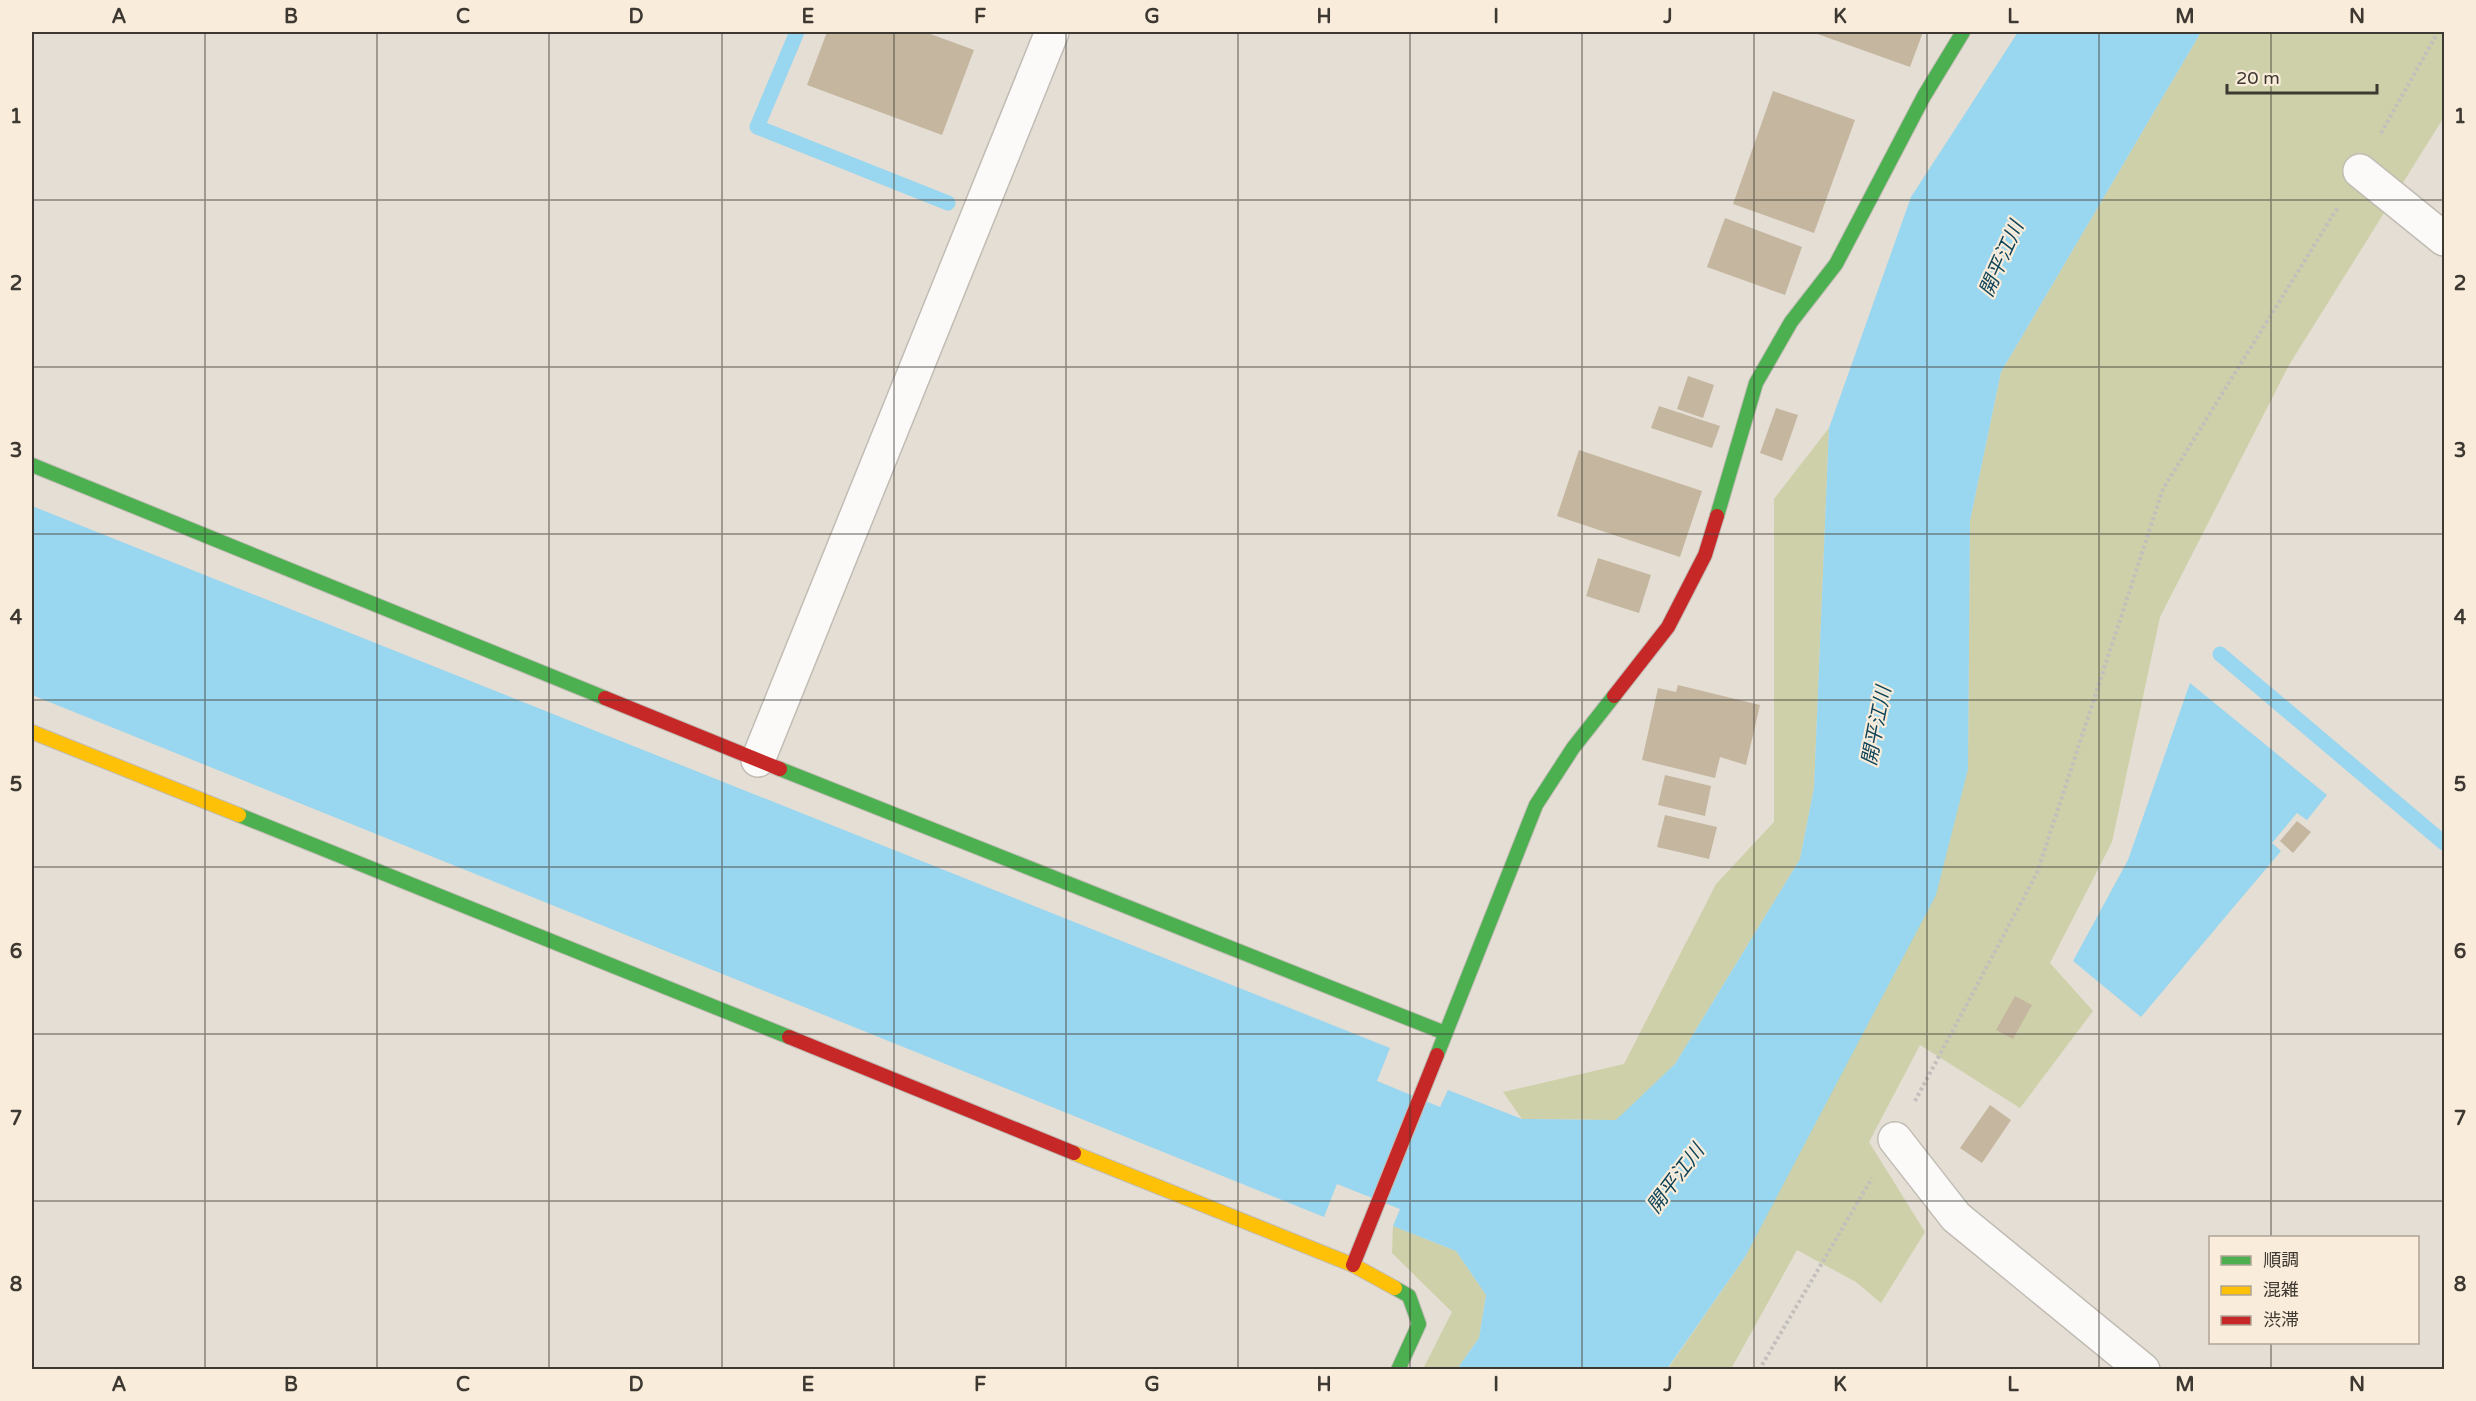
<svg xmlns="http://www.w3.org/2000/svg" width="2476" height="1401" viewBox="0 0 2476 1401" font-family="'Varela Round','Noto Sans JP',sans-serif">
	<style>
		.green { fill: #cdd0a8 }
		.water { fill: #99d6ef }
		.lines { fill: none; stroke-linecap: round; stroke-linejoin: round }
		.stream { stroke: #99d6ef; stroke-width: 15 }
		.building { fill: #c5b69f }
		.street-casing { stroke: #c1bcb4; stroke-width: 36 }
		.fast-casing { stroke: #c1bcb4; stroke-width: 16 }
		.slow-casing { stroke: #c1bcb4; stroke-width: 16 }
		.jam-casing { stroke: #c1bcb4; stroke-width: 16 }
		.path { stroke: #c2bfbc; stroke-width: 4; stroke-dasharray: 3 3; stroke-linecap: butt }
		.street { stroke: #fbfaf9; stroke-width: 33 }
		.fast { stroke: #4caf50; stroke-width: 14 }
		.slow { stroke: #ffc107; stroke-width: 14 }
		.jam { stroke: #c62828; stroke-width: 14 }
		.grid { fill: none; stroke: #3d3831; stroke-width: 1.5; stroke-opacity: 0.55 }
		.labels { text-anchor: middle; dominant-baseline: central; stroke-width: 4.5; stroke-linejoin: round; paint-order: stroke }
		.water-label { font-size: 20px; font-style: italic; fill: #10465a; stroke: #faecda }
		.neatline { fill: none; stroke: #3d3831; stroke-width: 2 }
		.grid-label { font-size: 20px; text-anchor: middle; font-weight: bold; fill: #3d3831 }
	</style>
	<rect width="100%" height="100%" fill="#e5ded4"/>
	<!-- green -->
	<path class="green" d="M2201 32H2444V117L2289 365 2160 617 2112 842 2050 963 2093 1011 2020 1108 1920 1045 1869 1142 1925 1232 1881 1303 1856 1282 1797 1250 1731 1369 1667 1370 1745 1257 1968 769 1970 521 2001 372Z
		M1829 428 1814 788 1800 859 1675 1064 1617 1120 1522 1119 1503 1092 1624 1064 1716 884 1774 822V499Z
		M1393 1226 1456 1251 1486 1295 1479 1338 1457 1369H1423L1452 1312 1392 1253Z"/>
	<!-- water -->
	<path class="water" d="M2018 32H2201L2001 372 1970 521 1968 769 1936 895 1745 1257 1667 1369H1457L1479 1338 1486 1295 1456 1251 1393 1226 1400 1209 1337 1184 1324 1217 32 695V506L1390 1048 1377 1081 1440 1107 1448 1090 1522 1119 1616 1120 1675 1064 1800 859 1814 788 1829 428 1911 197Z
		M2190 683 2327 795 2307 820 2297 813 2272 843 2281 851 2141 1017 2073 961 2128 860Z"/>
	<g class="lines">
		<!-- stream -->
		<path class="stream" d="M797 32 757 127 948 203
			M2220 654 2444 843"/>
	</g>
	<!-- building -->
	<path class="building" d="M827 32H925L974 50 942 135 807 85Z
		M1812 32H1923L1910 67Z
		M1773 91 1855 120 1814 233 1733 204Z
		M1725 218 1802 247 1785 295 1707 267Z
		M1688 376 1714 385 1703 418 1677 409Z
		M1659 406 1720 426 1712 448 1651 428Z
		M1776 408 1798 415 1782 461 1760 453Z
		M1579 450 1702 491 1680 557 1557 516Z
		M1598 558 1651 575 1639 613 1586 596Z
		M1678 685 1760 705 1746 765 1720 757 1715 778 1642 760 1658 688 1676 692Z
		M1665 775 1711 786 1705 816 1658 805Z
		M1665 815 1717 827 1709 859 1657 847Z
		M2297 821 2311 832 2293 853 2280 841Z
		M2015 996 2032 1005 2013 1039 1996 1030Z
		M1990 1105 2011 1120 1982 1163 1960 1148Z"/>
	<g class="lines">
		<!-- street casing -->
		<g class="street-casing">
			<path id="street" d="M2360 171 2444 239
				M758 760 1052 32
				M1895 1139 1956 1217 2143 1370"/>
		</g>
		<!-- fast casing -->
		<g class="fast-casing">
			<path id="fast" d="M32 465 605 698
				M1717 516 1756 383 1791 322 1836 264 1924 96 1963 32
				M780 769 1445 1033
				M239 815 789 1037
				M1437 1055 1536 805 1573 748 1614 696
				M1395 1288 1409 1296 1419 1324 1398 1370"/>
		</g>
		<!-- slow casing -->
		<g class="slow-casing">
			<path id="slow" d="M32 732 239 815
				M1074 1153 1353 1265 1395 1288"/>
		</g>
		<!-- jam casing -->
		<g class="jam-casing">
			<path id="jam" d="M1614 696 1668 627 1705 555 1717 516
				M605 698 780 769
				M789 1037 1074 1153
				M1353 1265 1437 1055"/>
		</g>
		<!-- path -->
		<path class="path" d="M2381 133 2438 32
			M1915 1101 2037 873 2163 489 2338 207
			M1759 1370 1872 1178"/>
		<!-- street -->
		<use href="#street" class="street"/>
		<!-- fast -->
		<use href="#fast" class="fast"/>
		<!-- slow -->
		<use href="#slow" class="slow"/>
		<!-- jam -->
		<use href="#jam" class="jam"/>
	</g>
	<!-- grid -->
	<path class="grid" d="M205 32V1370M377 32V1370M549 32V1370M722 32V1370M894 32V1370M1066 32V1370M1238 32V1370M1410 32V1370M1582 32V1370M1754 32V1370M1927 32V1370M2099 32V1370M2271 32V1238M32 200H2444M32 367H2444M32 534H2444M32 700H2444M32 867H2444M32 1034H2444M32 1201H2444M2271 1342V1370"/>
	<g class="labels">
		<!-- water labels -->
		<g class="water-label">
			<text transform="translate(2002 259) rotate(-66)">開平江川</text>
			<text transform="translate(1877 726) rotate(-79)">開平江川</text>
			<text transform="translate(1676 1179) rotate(-53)">開平江川</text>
		</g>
	</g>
	<!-- border -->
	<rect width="2476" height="1401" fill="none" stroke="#faecda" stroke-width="66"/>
	<!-- legend -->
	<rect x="2209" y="1236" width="210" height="108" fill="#faecda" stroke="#aea496" stroke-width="1.5"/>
	<rect x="2221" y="1256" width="30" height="9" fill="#4caf50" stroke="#aea496" stroke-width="1.5"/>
	<text x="2263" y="1266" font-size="18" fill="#3d3831">順調</text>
	<rect x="2221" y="1286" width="30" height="9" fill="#ffc107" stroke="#aea496" stroke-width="1.5"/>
	<text x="2263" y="1296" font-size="18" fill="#3d3831">混雑</text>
	<rect x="2221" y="1316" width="30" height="9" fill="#c62828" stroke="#aea496" stroke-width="1.5"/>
	<text x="2263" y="1326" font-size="18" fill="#3d3831">渋滞</text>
	<!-- scale -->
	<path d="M2227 84v9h150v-9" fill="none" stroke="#3d3831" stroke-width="3"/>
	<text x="2236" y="84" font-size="18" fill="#3d3831" stroke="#faecda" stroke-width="4.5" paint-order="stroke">20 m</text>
	<rect x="33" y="33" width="2410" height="1335" class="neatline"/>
	<g class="grid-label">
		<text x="119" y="23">A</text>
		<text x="291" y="23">B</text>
		<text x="463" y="23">C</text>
		<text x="636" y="23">D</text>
		<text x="808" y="23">E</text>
		<text x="980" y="23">F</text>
		<text x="1152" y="23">G</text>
		<text x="1324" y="23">H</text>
		<text x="1496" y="23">I</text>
		<text x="1668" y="23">J</text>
		<text x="1840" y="23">K</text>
		<text x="2013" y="23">L</text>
		<text x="2185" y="23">M</text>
		<text x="2357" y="23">N</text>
		<text x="16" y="123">1</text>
		<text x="2460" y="123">1</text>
		<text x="16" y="290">2</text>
		<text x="2460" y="290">2</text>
		<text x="16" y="457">3</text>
		<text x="2460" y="457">3</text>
		<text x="16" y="624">4</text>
		<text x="2460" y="624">4</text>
		<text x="16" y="791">5</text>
		<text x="2460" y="791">5</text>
		<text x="16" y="958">6</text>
		<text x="2460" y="958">6</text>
		<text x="16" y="1125">7</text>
		<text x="2460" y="1125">7</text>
		<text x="16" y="1291">8</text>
		<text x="2460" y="1291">8</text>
		<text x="119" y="1391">A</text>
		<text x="291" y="1391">B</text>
		<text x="463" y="1391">C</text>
		<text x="636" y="1391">D</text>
		<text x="808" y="1391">E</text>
		<text x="980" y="1391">F</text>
		<text x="1152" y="1391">G</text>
		<text x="1324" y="1391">H</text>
		<text x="1496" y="1391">I</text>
		<text x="1668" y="1391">J</text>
		<text x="1840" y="1391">K</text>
		<text x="2013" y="1391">L</text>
		<text x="2185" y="1391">M</text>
		<text x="2357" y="1391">N</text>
	</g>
</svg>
